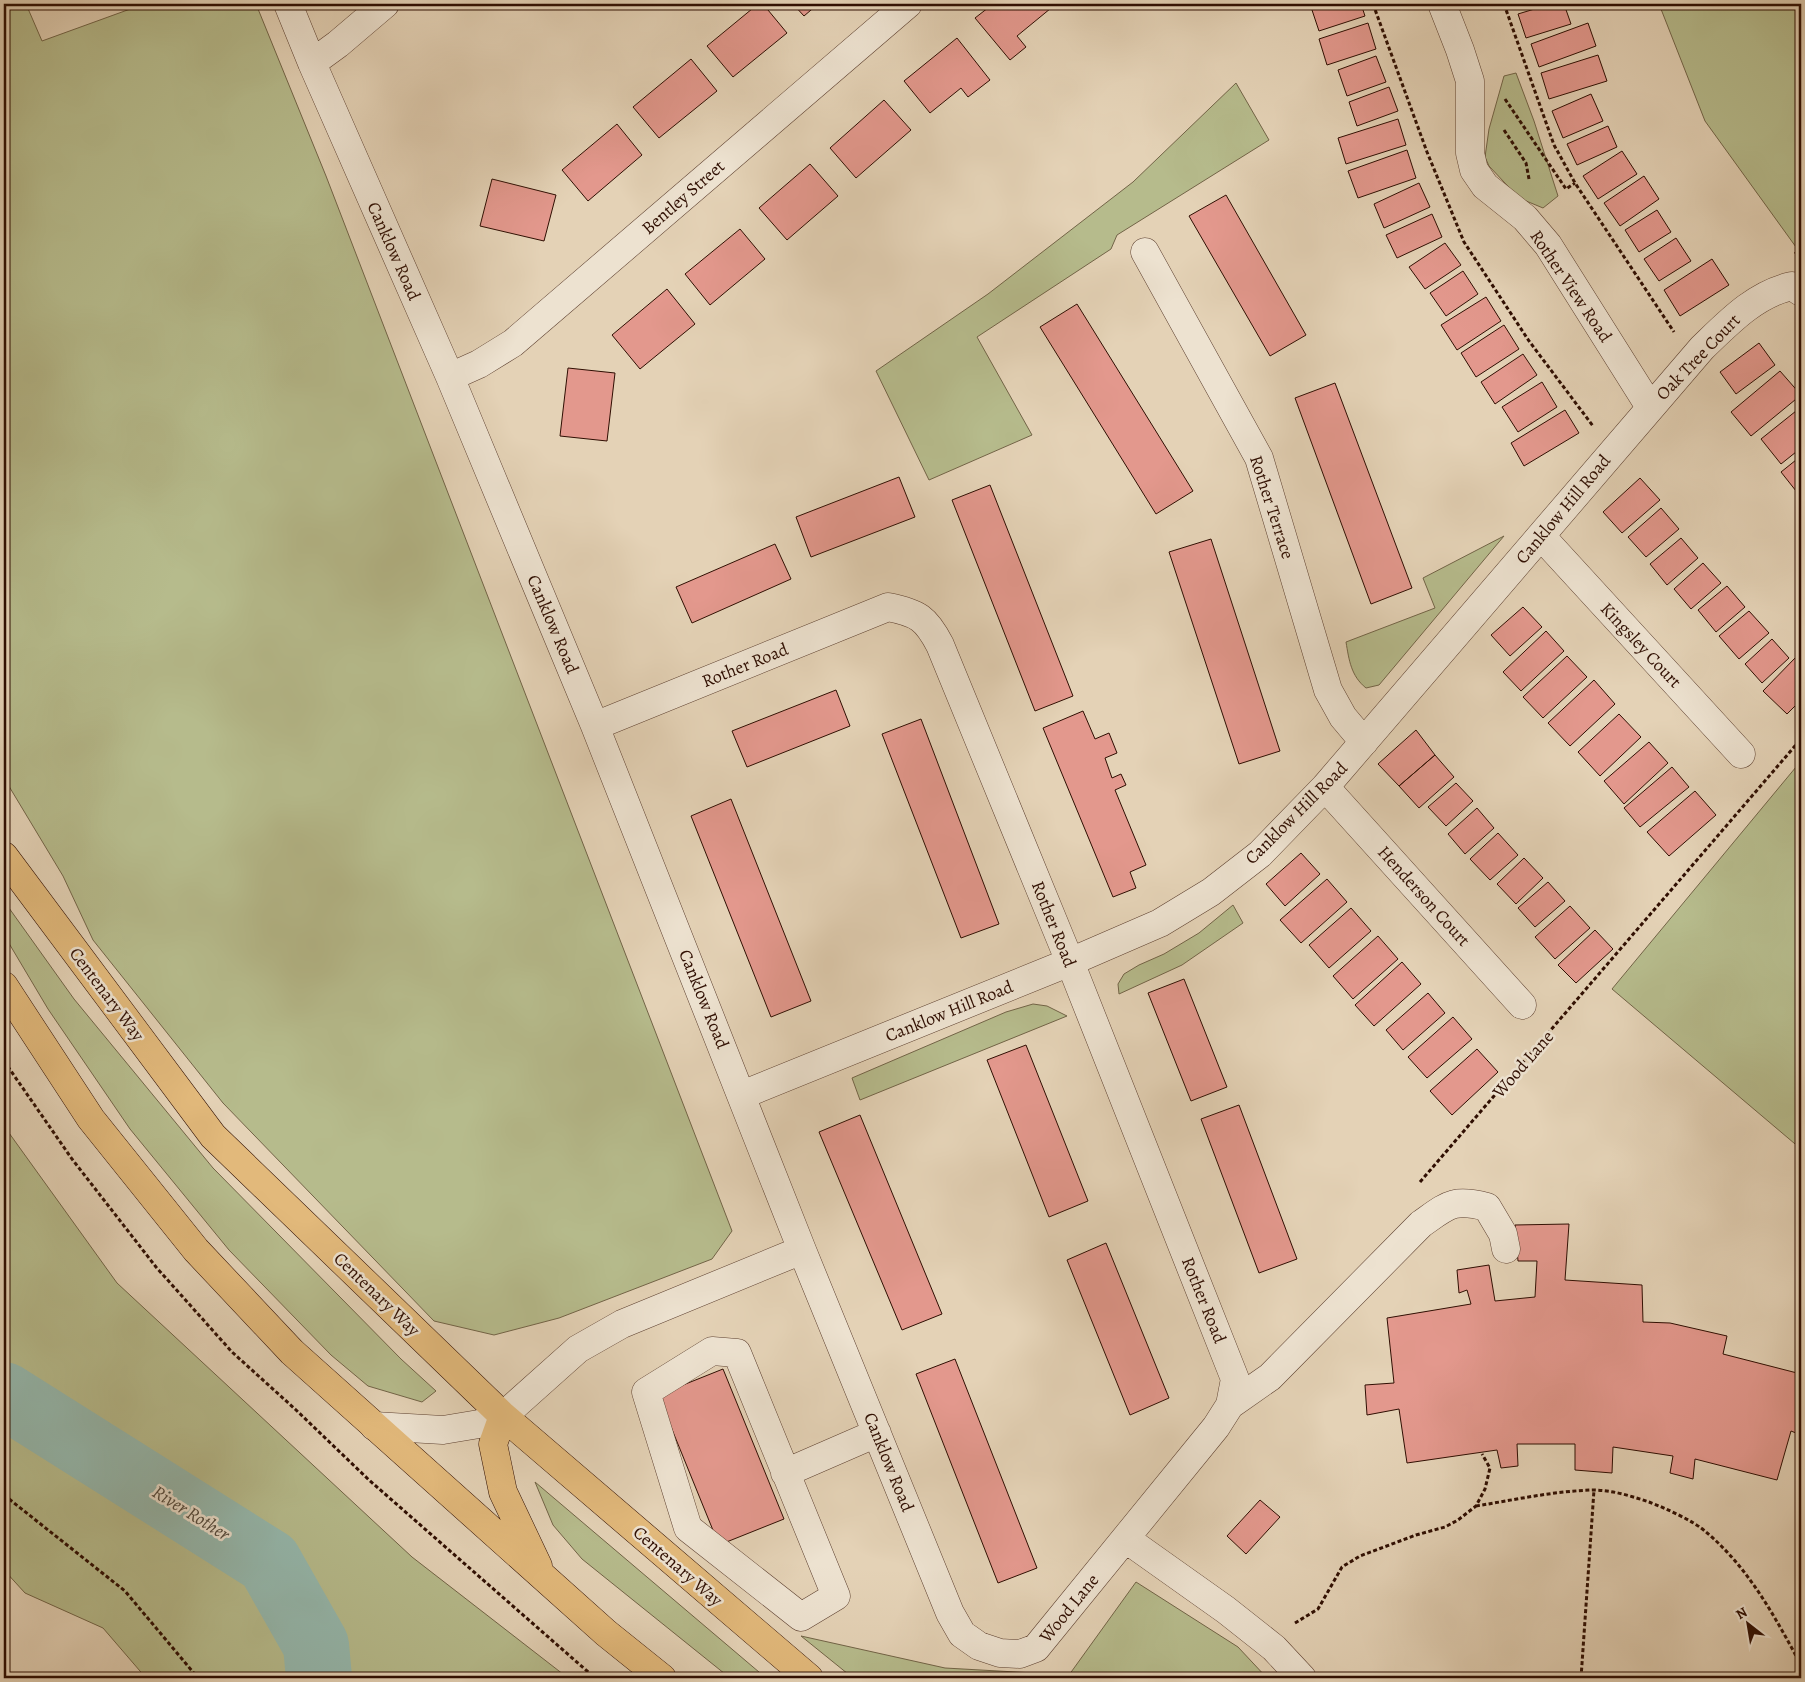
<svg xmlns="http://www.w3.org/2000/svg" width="1805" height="1682" viewBox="0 0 1805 1682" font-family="Alegreya,serif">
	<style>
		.green { fill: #b6bb8c; stroke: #726447 }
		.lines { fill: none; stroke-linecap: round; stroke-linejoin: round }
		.river { stroke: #95b8ad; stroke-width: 66 }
		.building { fill: #e3988d; stroke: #2f0e02 }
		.minor-casing { stroke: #5c3f2f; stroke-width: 29 }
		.major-casing { stroke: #2f0e02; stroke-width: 29 }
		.path { stroke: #2f0e02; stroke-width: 3; stroke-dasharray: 4 2.5; stroke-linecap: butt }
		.minor { stroke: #ede2d0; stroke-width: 28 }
		.major { stroke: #e2b97b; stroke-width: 28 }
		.labels { text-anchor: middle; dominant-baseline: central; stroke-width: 5; stroke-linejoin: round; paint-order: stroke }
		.street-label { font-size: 18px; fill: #2f0e02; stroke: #ede2d0 }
		.water-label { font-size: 19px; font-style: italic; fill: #534a3e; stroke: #ede2d0 }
	</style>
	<rect width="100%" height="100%" fill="#e4d2b6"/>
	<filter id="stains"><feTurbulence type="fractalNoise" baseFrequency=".004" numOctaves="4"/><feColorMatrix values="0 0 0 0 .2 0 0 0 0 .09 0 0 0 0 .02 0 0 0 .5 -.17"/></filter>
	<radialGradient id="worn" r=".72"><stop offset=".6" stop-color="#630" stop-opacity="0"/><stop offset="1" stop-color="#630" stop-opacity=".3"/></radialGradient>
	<!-- green -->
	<path class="green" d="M4 4H26L42 41 144 4H256L326 176 732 1231 712 1259 559 1318 494 1335 434 1321 223 1103 93 940 63 876 4 778Z
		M1659 4H1801V254L1705 121Z
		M1516 73 1534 121 1558 196 1543 208 1519 198 1489 166 1485 157 1489 129 1504 76Z
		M1236 83 1269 140 1117 235 1111 249 977 337 1032 435 929 480 876 371 988 294 1133 182Z
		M1504 536 1379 685 1366 688C1351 676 1349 660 1346 642L1435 608 1423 578Z
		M1801 761V1149L1612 989Z
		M4 901 74 999 213 1168 401 1359 436 1391 422 1402 368 1386 331 1355 229 1250 130 1129 48 1009 4 935Z
		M1233 905 1243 923 1182 965 1119 994 1118 984 1124 974 1139 965 1164 954 1199 933Z
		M1033 1004 1047 1006 1067 1016 860 1100 852 1078 1006 1012Z
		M4 1126 117 1283 412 1557 568 1678H146L103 1628 25 1593 4 1570Z
		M535 1482 766 1678H730L582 1559 553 1525Z
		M1136 1582 1238 1647 1267 1678H853L801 1636 945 1668 1069 1675Z"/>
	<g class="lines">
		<!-- river -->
		<path class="river" d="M4 1395 269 1562 316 1645 319 1678"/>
	</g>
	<!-- building -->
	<path class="building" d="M758 4H763L787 33 733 77 707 46Z
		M793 4H818L804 16Z
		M993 4H1056L1017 36 1026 47 1010 60 975 18Z
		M1310 4H1361L1365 16 1319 31Z
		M1551 4H1564L1571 24 1526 38 1518 14Z
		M1368 23 1376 49 1327 65 1319 39Z
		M1588 23 1596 46 1539 67 1531 44Z
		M957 38 990 80 968 97 961 88 930 113 904 81Z
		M1598 55 1607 81 1549 99 1541 73Z
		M1376 56 1386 82 1347 96 1338 70Z
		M691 59 717 91 659 138 633 107Z
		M1389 87 1398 111 1357 126 1349 102Z
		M1591 94 1603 121 1563 138 1552 111Z
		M884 100 911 130 856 178 830 148Z
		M1398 119 1406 145 1346 164 1338 138Z
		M617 124 642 155 588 201 562 170Z
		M1608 126 1617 147 1577 165 1567 144Z
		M1407 150 1416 178 1358 198 1348 171Z
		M1622 151 1637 174 1598 199 1583 176Z
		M810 164 838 196 787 240 759 208Z
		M1644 176 1659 199 1620 226 1604 203Z
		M492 179 556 195 544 241 480 226Z
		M1419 183 1430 207 1384 228 1374 204Z
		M1226 195 1306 335 1270 356 1189 216Z
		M1657 210 1671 232 1639 252 1625 230Z
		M1432 214 1442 237 1397 258 1386 235Z
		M740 229 765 259 710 305 685 274Z
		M1676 238 1691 261 1659 281 1644 259Z
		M1445 243 1461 265 1425 289 1409 267Z
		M1712 259 1729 285 1680 316 1664 290Z
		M1463 271 1478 294 1446 316 1430 293Z
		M667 289 695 324 640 369 612 335Z
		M1486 297 1501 321 1457 350 1441 325Z
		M1077 304 1193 491 1156 514 1040 327Z
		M1504 325 1519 349 1476 377 1461 353Z
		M1759 343 1775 365 1736 394 1720 372Z
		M1523 354 1537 375 1495 404 1481 382Z
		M568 368 615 373 607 441 560 436Z
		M1780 371 1801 395 1751 436 1731 412Z
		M1542 382 1557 407 1518 432 1502 407Z
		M1335 383 1412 588 1371 604 1295 398Z
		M1801 407V448L1781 464 1761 439Z
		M1565 410 1579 433 1524 466 1511 443Z
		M1801 456V495L1800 496 1781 472Z
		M899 477 915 517 811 557 796 517Z
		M1640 478 1660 500 1622 533 1603 512Z
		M990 485 1073 696 1035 711 952 500Z
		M1661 508 1679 529 1646 557 1628 537Z
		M1681 538 1698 558 1667 585 1650 564Z
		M1211 539 1280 751 1239 764 1169 552Z
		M775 544 791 579 692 623 676 587Z
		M1703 563 1721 583 1691 609 1674 589Z
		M1727 586 1745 607 1716 632 1698 610Z
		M1523 607 1542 627 1510 656 1491 635Z
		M1749 611 1769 633 1739 659 1719 636Z
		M1546 631 1564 651 1521 691 1503 672Z
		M1772 639 1789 658 1762 683 1745 664Z
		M1567 656 1587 677 1543 718 1523 697Z
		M1796 657 1801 662V700L1787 714 1763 691Z
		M1594 680 1615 704 1570 746 1548 723Z
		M836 690 850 726 747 767 732 731Z
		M1083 711 1095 739 1109 733 1117 753 1105 758 1112 778 1121 774 1126 785 1115 790 1146 865 1130 872 1136 888 1113 897 1043 728Z
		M1619 714 1641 737 1600 776 1578 752Z
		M921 719 999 924 961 938 882 734Z
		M1416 730 1435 755 1399 786 1378 764Z
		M1649 742 1668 763 1624 804 1604 781Z
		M1435 755 1454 777 1419 808 1399 786Z
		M1672 767 1689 787 1640 827 1624 808Z
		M1456 783 1473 801 1446 826 1428 807Z
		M1695 791 1716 815 1669 856 1647 832Z
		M731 799 811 1001 771 1017 691 816Z
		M1477 808 1494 828 1465 854 1448 834Z
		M1498 833 1518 855 1490 880 1470 859Z
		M1301 853 1320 874 1285 906 1266 884Z
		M1524 858 1543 878 1516 904 1497 884Z
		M1327 879 1347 902 1301 943 1280 920Z
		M1548 882 1565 901 1535 927 1518 908Z
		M1570 906 1590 928 1555 959 1535 937Z
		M1351 908 1371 931 1329 968 1309 945Z
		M1595 930 1613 949 1576 983 1558 965Z
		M1378 936 1398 959 1353 999 1333 976Z
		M1402 962 1421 984 1374 1026 1355 1005Z
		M1184 979 1227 1087 1191 1101 1148 993Z
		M1428 993 1445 1013 1403 1050 1386 1030Z
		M1453 1017 1472 1039 1427 1078 1408 1057Z
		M1026 1045 1088 1201 1049 1217 987 1060Z
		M1477 1049 1498 1072 1452 1115 1430 1091Z
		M1239 1105 1297 1259 1259 1273 1201 1119Z
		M860 1115 942 1314 902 1330 819 1132Z
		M1569 1224 1565 1280 1642 1285 1643 1322 1670 1323 1727 1336 1723 1354 1801 1374V1397L1799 1406H1801V1435L1791 1431 1777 1480 1695 1459 1693 1479 1670 1473 1673 1456 1613 1447 1612 1473 1575 1470V1444H1517L1518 1466 1501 1468 1497 1450 1407 1463 1399 1409 1367 1415 1365 1385 1394 1383 1387 1318 1471 1304 1467 1290 1459 1293 1457 1270 1489 1265 1495 1301 1535 1297 1537 1261H1518L1515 1225Z
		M1106 1243 1169 1398 1130 1415 1067 1260Z
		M955 1359 1037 1568 998 1583 916 1374Z
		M723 1369 784 1519 719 1545 658 1395Z
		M1260 1500 1280 1517 1246 1554 1227 1536Z"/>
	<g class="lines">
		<!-- minor casing -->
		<g class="minor-casing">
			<path id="minor" d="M288 4 312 63 450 377 595 726 802 1250 950 1613 962 1634 979 1646 1000 1653 1020 1654 1036 1648 1216 1427 1230 1405 1235 1379 1070 962 940 645C926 618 918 613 888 607L595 726
				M1442 4 1460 50 1470 81V153L1474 170 1485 186 1525 218 1548 245 1650 407
				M312 63 338 44 385 4
				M1145 252 1259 458 1328 690 1343 717 1364 742
				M450 377 479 364 513 343 908 4
				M1541 536 1741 754
				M1325 787 1522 1005
				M742 1095 1070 962 1160 923 1211 892 1260 854 1325 787 1702 348C1728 323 1755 294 1792 286L1801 292
				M712 1351 737 1353 836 1596 801 1617 688 1528 646 1392Z
				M1230 1405 1270 1377 1421 1224C1448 1205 1453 1198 1487 1207L1503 1234 1506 1249
				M374 1426 443 1430 479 1424 503 1416 578 1349 622 1324 802 1250
				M785 1473 877 1433
				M1126 1539 1226 1610 1274 1648 1302 1678"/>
		</g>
		<!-- major casing -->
		<g class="major-casing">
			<path id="major" d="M4 856 213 1136 503 1416 809 1678
				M4 986 91 1119 196 1250 292 1352 606 1633 662 1678
				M503 1416 493 1444 503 1492 538 1566"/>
		</g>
		<!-- path -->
		<path class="path" d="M1373 4 1427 152 1464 242 1529 341 1593 426
			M1504 4 1554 145 1575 183 1674 332
			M1505 99 1566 189 1575 183
			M1504 130 1526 163 1529 179
			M1795 254 1801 249
			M4 1061 72 1159 156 1267 232 1352 295 1409 369 1480 595 1678
			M1420 1182 1801 739
			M4 1495 125 1591 198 1678
			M1476 1506C1514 1500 1554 1491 1593 1490 1612 1490 1631 1496 1649 1502 1665 1508 1694 1521 1706 1532 1749 1568 1775 1617 1801 1665
			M1295 1623 1318 1609 1342 1567 1360 1556 1416 1535 1445 1527 1458 1520 1476 1506 1485 1489 1490 1468 1482 1454
			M1581 1678 1594 1490"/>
		<!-- minor -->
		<use href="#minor" class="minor"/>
		<!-- major -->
		<use href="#major" class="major"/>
	</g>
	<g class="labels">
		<!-- street labels -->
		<g class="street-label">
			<text transform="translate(683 197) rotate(-41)">Bentley Street</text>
			<text transform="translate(394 251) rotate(66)">Canklow Road</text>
			<text transform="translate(1571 286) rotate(56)">Rother View Road</text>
			<text transform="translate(1698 357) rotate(-46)">Oak Tree Court</text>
			<text transform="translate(1272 507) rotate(72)">Rother Terrace</text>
			<text transform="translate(1563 509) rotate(-50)">Canklow Hill Road</text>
			<text transform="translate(553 624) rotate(67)">Canklow Road</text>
			<text transform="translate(1641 645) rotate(47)">Kingsley Court</text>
			<text transform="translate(745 665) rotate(-22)">Rother Road</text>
			<text transform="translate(1296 813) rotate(-45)">Canklow Hill Road</text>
			<text transform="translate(1424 896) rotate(48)">Henderson Court</text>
			<text transform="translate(1054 924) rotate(68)">Rother Road</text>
			<text transform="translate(107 994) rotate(53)">Centenary Way</text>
			<text transform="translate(704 999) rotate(68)">Canklow Road</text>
			<text transform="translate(949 1011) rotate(-22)">Canklow Hill Road</text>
			<text transform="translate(1523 1064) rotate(-49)">Wood Lane</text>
			<text transform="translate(377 1294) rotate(44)">Centenary Way</text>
			<text transform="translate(1204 1300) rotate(68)">Rother Road</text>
			<text transform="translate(889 1462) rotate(68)">Canklow Road</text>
			<text transform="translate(678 1566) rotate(41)">Centenary Way</text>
			<text transform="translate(1069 1608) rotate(-51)">Wood Lane</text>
		</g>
		<!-- water labels -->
		<g class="water-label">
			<text transform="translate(191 1513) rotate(32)">River Rother</text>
		</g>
	</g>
	<!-- margin -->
	<rect width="1805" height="1682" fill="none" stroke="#e4d2b6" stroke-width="20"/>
	<rect x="5" y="5" width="1795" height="1672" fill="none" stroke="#2f0e02" stroke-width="2.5"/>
	<rect x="10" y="10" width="1785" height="1662" fill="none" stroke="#2f0e02"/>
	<!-- north arrow -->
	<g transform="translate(1748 1624) rotate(329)" stroke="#ede2d0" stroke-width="4" paint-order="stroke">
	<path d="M0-4L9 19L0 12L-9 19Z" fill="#2f0e02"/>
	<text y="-8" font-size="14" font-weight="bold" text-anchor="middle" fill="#2f0e02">N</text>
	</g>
	<rect width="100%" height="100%" filter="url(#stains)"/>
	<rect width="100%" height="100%" fill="url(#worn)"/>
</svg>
